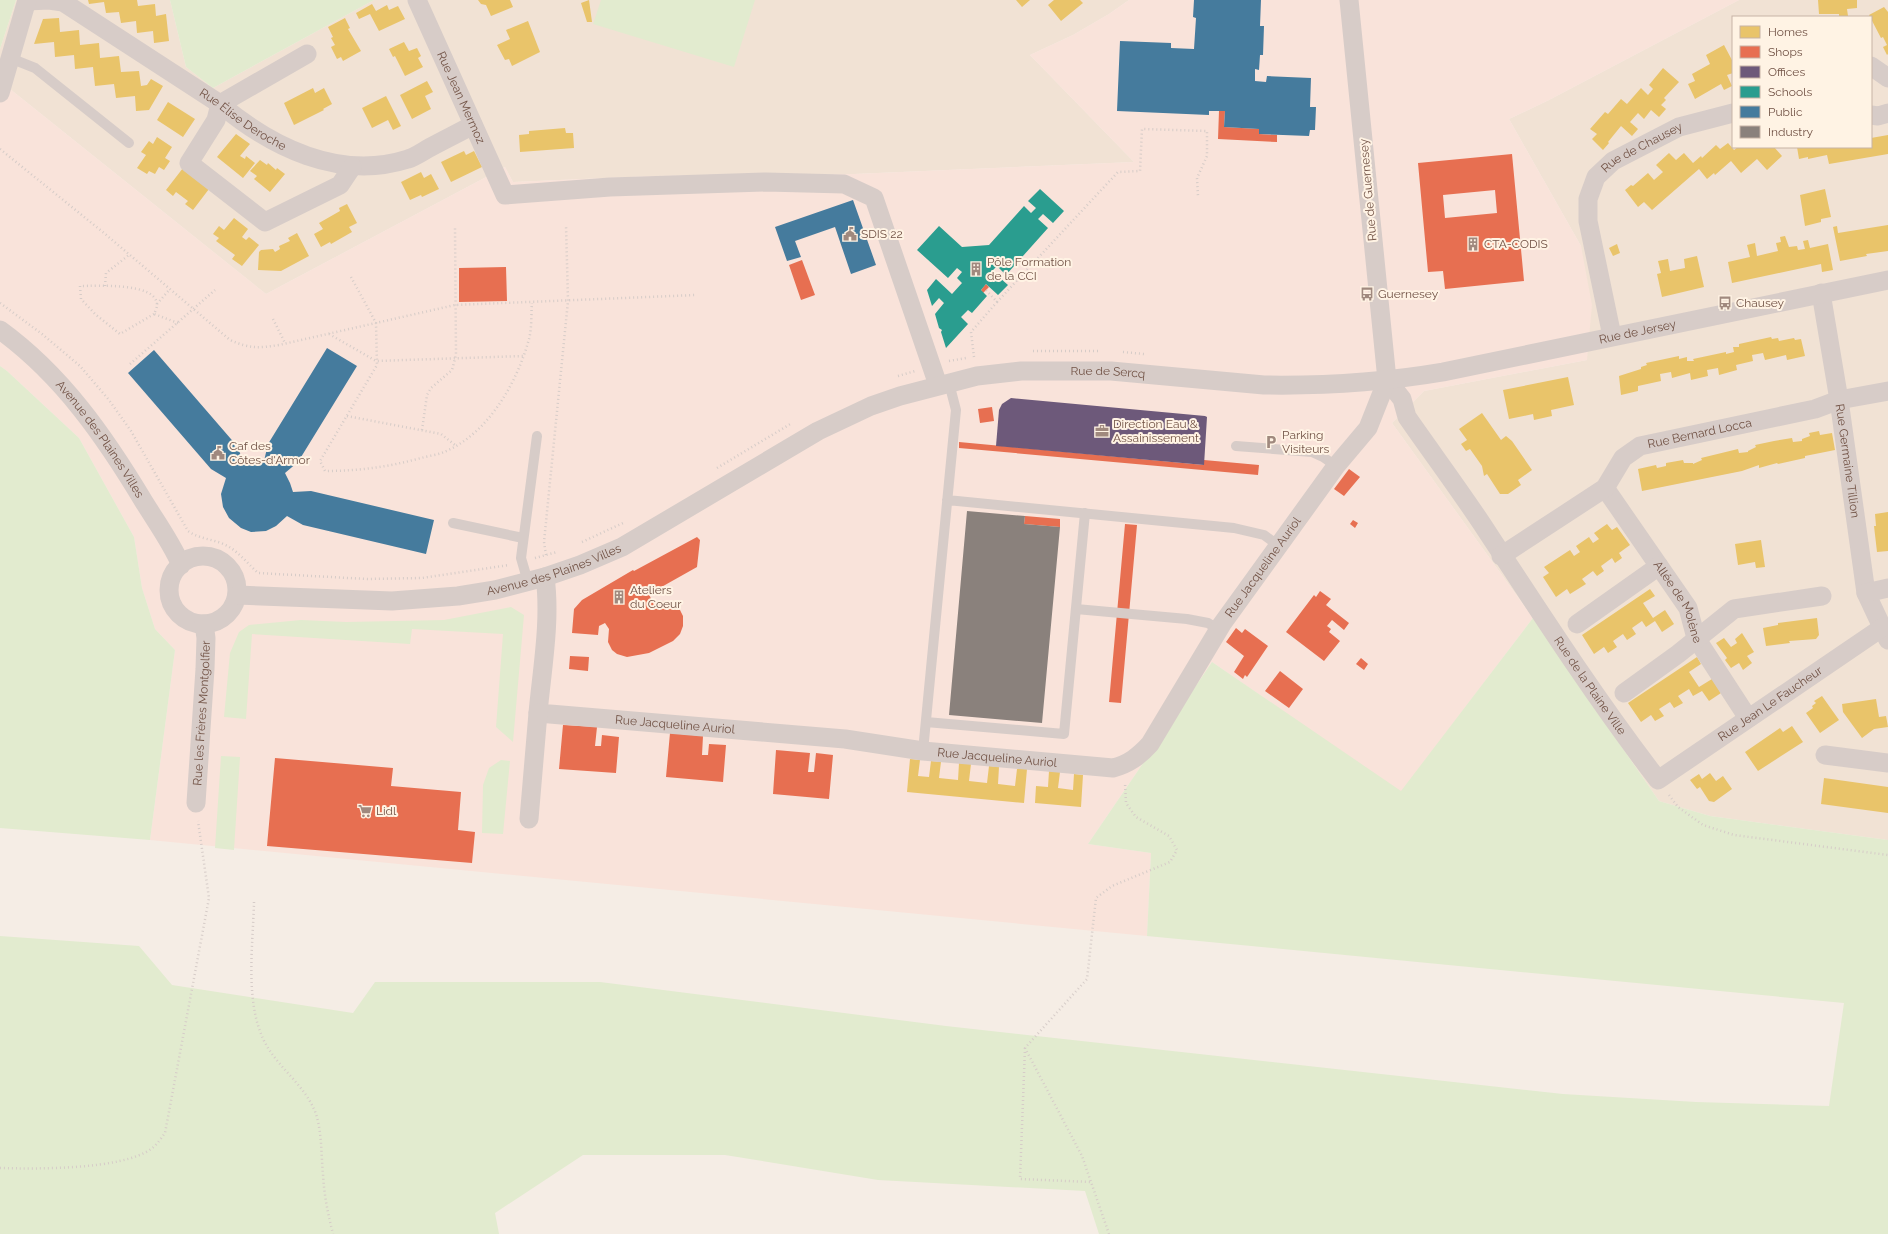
<svg xmlns="http://www.w3.org/2000/svg" width="1888" height="1234" viewBox="0 0 1888 1234" font-family="Raleway,sans-serif">
	<style>
		.residential { fill: #f1e2d4; fill-rule: evenodd }
		.commercial { fill: #f9e3da }
		.green { fill: #e2ebcf }
		.homes { fill: #e9c46a }
		.shops { fill: #e76f51; fill-rule: evenodd }
		.offices { fill: #6d597a }
		.schools { fill: #2a9d8f }
		.public { fill: #457b9d }
		.industry { fill: #8a817c }
		.lines { fill: none; stroke-linecap: round; stroke-linejoin: round }
		.path { stroke: #d6ccc8; stroke-width: 2.5; stroke-dasharray: 1 3; stroke-linecap: butt }
		.service { stroke: #d7ccc8; stroke-width: 10 }
		.minor { stroke: #d7ccc8; stroke-width: 19 }
		.labels { text-anchor: middle; dominant-baseline: central; stroke-width: 4; stroke-linejoin: round; paint-order: stroke }
		.street-label { font-size: 12px; fill: #725346; stroke: #fff3e4 }
		.poi-label { font-size: 12px; fill: #725346; stroke: #fff3e4; text-anchor: start }
	</style>
	<rect width="100%" height="100%" fill="#f5ede5"/>
	<!-- residential -->
	<path class="residential" d="M16 0H170L186 67 213 88 374 0H1129L1109 14 1073 35 1030 55 1134 162 854 174 653 176 513 182 505 167 266 294 0 81V49Z
		M1739 0H1888V840L1710 816 1659 801 1533 618 1392 423 1424 391 1587 360 1581 246 1509 119 1549 100ZM1733 17H1871V147H1733Z"/>
	<!-- commercial -->
	<path class="commercial" d="M1129 0H1739L1549 100 1509 119 1581 246 1592 305 1587 360 1424 391 1392 423 1533 618 1401 792 1212 662 1088 844 1151 853 1147 936 150 840 175 650 155 629 142 588 134 537 79 438 7 371 0 366V81L266 294 505 167 513 182 653 176 854 174 1134 162 1030 55 1073 35 1109 14Z"/>
	<!-- green -->
	<path class="green" d="M0 0H16L0 49Z
		M170 0H374L213 88 186 67Z
		M601 0H755L734 67 593 24Z
		M0 366 7 371 79 438 134 537 142 588 155 629 175 650 150 840 0 828Z
		M511 607 524 615 513 742 496 727 503 634 412 629 410 644 252 634 246 719 224 717 230 653 239 632 249 625 301 620 346 622 444 620Z
		M1533 618 1659 801 1710 816 1888 840V1234H1099L1085 1191 878 1180 725 1155H583L495 1213 499 1234H0V936L139 946 172 985 353 1013 375 982H600L946 1026 1563 1094 1696 1102 1829 1106 1844 1003 1147 936 1151 853 1088 844 1212 662 1401 791Z
		M221 756 240 757 234 850 215 848Z
		M501 760 510 761 503 834 482 833 483 785 489 768Z"/>
	<!-- homes -->
	<path class="homes" d="M88 0H137L138 6 155 4 156 16 166 14 169 41 154 43 153 31 137 33 136 21 121 23 119 12 106 13 104 2 89 4Z
		M478 0H510L513 7 491 16 486 5 481 4Z
		M589 0 592 22H587L581 3Z
		M1016 0H1030L1022 7Z
		M1054 0H1080L1083 3 1061 21 1048 5Z
		M1818 0H1857V8L1847 9 1848 16H1839V14H1819Z
		M372 4 376 11 387 5 389 10 398 6 405 19 379 31 370 14 359 19 356 13Z
		M1884 7 1888 12V54L1887 55 1883 47 1887 45 1883 37 1881 38 1869 15Z
		M59 18 60 32 79 30 80 45 99 43 100 58 119 56 121 72 139 71 141 86 147 85 151 79 163 86 149 110 136 111 135 96 116 98 114 84 95 86 93 67 75 69 74 55 55 57 54 42 34 44 43 19Z
		M345 18 350 28 348 29 361 51 343 61 341 57 337 59 331 47 335 45 331 38 333 37 328 27Z
		M528 21 540 52 512 66 509 59 505 60 497 45 510 39 506 30Z
		M404 42 409 51 417 48 421 56 418 58 423 67 405 76 395 56 393 57 389 49Z
		M1724 45 1733 62V73L1727 75 1732 86 1724 90 1721 84 1695 99 1688 84 1695 81 1692 74 1710 64 1706 55Z
		M1663 68 1679 82 1664 98 1666 100 1661 105 1666 109 1659 117 1651 110 1644 119 1638 113 1630 122 1638 129 1632 136 1621 126 1608 142 1609 143 1603 150 1592 139 1597 134 1590 129 1605 112 1608 114 1621 99 1627 104 1641 88 1648 95 1653 89 1649 85Z
		M427 81 433 92 425 96 431 109 412 119 400 95Z
		M313 88 315 93 324 88 332 104 323 109 324 110 294 125 284 103Z
		M386 96 401 126 393 130 388 120 372 128 362 108Z
		M168 102 195 119 183 137 157 120Z
		M565 128 566 133H573L574 148 520 152 519 135 529 134V131Z
		M236 134 250 144 240 156 245 159 246 156 255 163 243 178 217 157Z
		M1888 135V154L1829 164 1827 155 1808 159V157L1799 159 1797 147H1871V138Z
		M157 137 172 147 165 158 170 161 164 170 159 167 155 174 149 171 147 174 137 168 146 155 141 152 149 141 153 144Z
		M1728 143 1734 150 1738 147 1759 148 1774 147 1782 156 1767 170 1757 159 1741 173 1731 161 1715 175 1714 173 1707 179 1699 169 1652 210 1644 202 1638 207 1625 190 1631 185 1633 186 1648 173 1654 180 1663 172 1656 165 1669 153 1676 160 1684 153 1693 163 1701 156 1702 158 1716 145 1720 149Z
		M464 151 466 155 474 151 482 167 451 182 441 162Z
		M260 160 267 165 268 163 276 170 277 168 285 174 270 192 254 179 257 176 250 171Z
		M183 168 209 189 193 210 185 204 188 201 176 192 173 196 166 190Z
		M421 172 424 178 431 174 439 189 422 197 421 195 410 200 401 182Z
		M1825 189 1831 217 1821 219V222L1805 226 1800 195Z
		M347 204 357 223 349 227 352 232 331 244 330 242 321 247 314 234 323 229 319 223 340 211 339 208Z
		M234 218 248 229 242 237 246 240 249 237 259 245 242 266 232 259 235 255 216 241 219 238 213 234 219 226 224 230Z
		M1888 225V251L1866 254 1867 256 1840 261 1833 227 1837 226 1838 233Z
		M297 233 309 256 281 271 258 270 259 252 261 250 273 249 275 252 280 249 279 246 290 241 288 238Z
		M1785 236 1789 247 1797 246 1798 250 1805 249 1803 241 1808 240 1810 248 1828 244 1833 270 1822 272 1821 264 1732 283 1728 262 1750 257 1747 245 1755 243 1757 256 1778 251 1776 243 1781 242 1780 237Z
		M1617 244 1620 253 1613 256 1609 248Z
		M1697 256 1704 287 1662 297 1657 274 1661 273 1658 261 1668 259 1670 271 1685 268 1684 259Z
		M1771 337 1772 339 1778 338 1779 341 1794 338 1795 340 1801 339 1805 356 1787 360 1786 355 1765 360 1763 353 1752 355 1753 361 1736 365 1737 370 1719 375 1718 368 1707 370 1708 376 1691 380 1690 373 1672 378 1671 372 1660 374 1661 381 1638 386V391L1621 395 1619 376 1641 369V367L1647 365 1646 363 1679 356V359L1687 357V361H1694L1693 359 1726 352V354L1734 352 1733 347H1739V344Z
		M1568 377 1574 405 1551 410 1552 416 1534 420 1533 414 1509 419 1503 390Z
		M1482 413 1501 440 1506 436 1512 441 1532 470 1518 480 1521 485 1508 494H1500L1487 474 1484 476 1482 466 1470 449 1466 451 1461 444 1467 440 1459 429Z
		M1819 431 1820 435 1832 433 1835 450 1805 456V458L1778 464 1777 463 1759 468V465L1742 471 1642 491 1638 469 1656 465 1657 468 1666 466V463L1683 460 1684 463H1693V464L1702 460 1701 458 1738 449 1739 453 1748 452V451L1756 447 1755 445 1774 441 1792 438 1793 442 1802 441V439L1810 436 1809 433Z
		M1888 512V551L1877 552 1874 526H1876L1875 514Z
		M1607 524 1612 530 1617 527 1630 545 1619 553 1622 558 1615 563 1612 558 1601 566 1604 571 1597 576 1593 571 1582 579 1586 584 1570 594 1567 589 1556 597 1543 577 1549 573 1544 567 1570 550 1574 556 1580 552 1576 546 1589 537 1593 543 1599 539 1594 533Z
		M1761 540 1765 567 1756 568 1755 562 1738 565 1735 544Z
		M1650 589 1655 596 1643 603 1653 618 1665 610 1674 624 1662 632 1655 621 1646 627 1642 621 1632 628 1636 634 1627 640 1623 634 1613 641 1617 647 1608 653 1604 647 1594 654 1582 635Z
		M1817 618 1819 635 1816 639 1789 641 1790 643 1766 646 1763 628 1778 625V623Z
		M1742 633 1754 652 1747 656 1752 663 1743 670 1739 663 1731 668 1725 660 1727 658 1716 643 1724 638 1731 647 1737 643 1735 639Z
		M1697 657 1701 664 1689 672 1699 687 1712 679 1721 693 1709 701 1702 691 1693 696 1689 689 1678 696 1683 703 1674 708 1670 702 1659 709 1664 716 1655 721 1651 715 1641 722 1628 703Z
		M1822 696 1839 720 1820 733 1806 713 1813 708 1812 706 1816 703 1814 701Z
		M1876 699 1879 717 1886 716 1888 727 1874 729 1862 738 1843 712 1842 704Z
		M1792 726 1803 742 1758 771 1745 752 1780 728 1783 732Z
		M910 759 920 760 918 776 929 777 931 761 941 762 939 778 958 780 959 763 971 764 969 781 987 783 989 766 999 767 998 784 1015 786 1017 769H1027L1024 803 907 792Z
		M1049 771 1060 772 1058 788 1073 790 1074 774 1083 775 1081 807 1035 803 1036 786 1048 787Z
		M1710 773 1716 781 1723 776 1732 789 1714 802 1709 801 1700 787 1697 789 1690 780 1699 774 1702 779Z
		M1824 778 1888 787V813L1821 804Z"/>
	<!-- shops -->
	<path class="shops" d="M1219 111H1225L1224 127 1259 129V134L1277 135V142L1218 139Z
		M1512 154 1524 281 1445 289 1443 271 1428 272 1418 163ZM1495 190 1497 213 1445 218 1443 195Z
		M802 260 815 295 801 300 789 265Z
		M506 267 507 301 459 302V268Z
		M986 284 989 287 983 293 981 290Z
		M992 407 994 421 980 423 978 409Z
		M959 442 1204 465V460L1259 465 1258 475 959 448Z
		M1349 469 1360 477 1344 496 1334 489Z
		M1025 516 1060 519V527L1024 524Z
		M1353 520 1358 523 1355 528 1350 524Z
		M1125 524 1137 525 1121 703 1109 702Z
		M697 537 700 540 697 567 649 594 652 601H667L676 605 680 610 683 616V626L680 634 673 641 649 653 627 657 617 654 612 650 608 642 609 629 605 623 599 626 598 635 572 633 574 609 582 600 633 570 634 571Z
		M1320 591 1331 599 1326 605 1349 623 1344 630 1332 620 1327 626 1331 629 1329 632 1340 641 1324 661 1286 632 1314 595 1316 597Z
		M1236 628 1242 633 1245 629 1268 646 1247 677 1245 675 1243 679 1234 672 1244 656 1226 642Z
		M570 656 589 657 588 671 569 669Z
		M1361 658 1368 664 1364 670 1356 664Z
		M1280 671 1303 689 1289 708 1265 691Z
		M563 725 597 727 595 746H601L602 735 619 737 616 773 559 769Z
		M670 733 703 736 702 755H708L709 744 726 745 723 782 666 777Z
		M776 750 810 753 808 772H814L816 753 833 755 829 799 773 794Z
		M275 758 393 768 391 786 461 792 458 830 475 832 472 863 267 846Z"/>
	<!-- offices -->
	<path class="offices" d="M1011 398 1205 416 1207 417 1204 465 996 446 999 410 1002 404Z"/>
	<!-- schools -->
	<path class="schools" d="M1040 189 1064 211 1053 223 1043 214 1038 219 1048 228 1006 275 997 266 992 271 1008 285 998 295 986 284 981 290 987 296 972 313 968 310 961 317 968 324 946 348 941 332 942 330 939 328 935 314 944 303 939 298 932 306 927 290 936 279 952 294 962 283 957 278 962 272 957 268 948 278 917 250 939 226 962 247 989 245 1024 206 1031 213 1036 208 1028 201Z"/>
	<!-- public -->
	<path class="public" d="M1194 0H1261L1260 26H1264L1263 55H1260L1259 70 1255 69V81L1266 82 1267 76 1311 78 1310 107H1316L1315 130H1310L1309 136 1259 134V129L1224 127 1225 111H1209V115L1117 111 1120 41 1171 43V48L1194 49 1196 18 1193 17Z
		M853 200 876 265 851 274 835 227 795 241 801 257 787 261 775 227Z
		M327 348 357 366 298 462 285 473 290 483 293 492 311 491 434 520 426 554 303 525 287 516 276 526 266 531 251 532 241 528 229 518 223 507 221 494 226 478 211 469 128 373 154 350 237 446 244 463 255 461H264L268 444Z"/>
	<!-- industry -->
	<path class="industry" d="M967 511 1025 516 1024 524 1060 527 1042 723 949 715Z"/>
	<g class="lines">
		<!-- path -->
		<path class="path" d="M0 149 104 233 230 340C250 349 259 348 279 345L455 305 696 295
			M351 277 376 323 377 365 320 461 325 471C359 471 388 467 421 458 428 456 437 455 444 452 488 434 517 383 529 339 532 328 531 314 532 303
			M105 286 106 273 129 255
			M997 302 1118 172 1140 171 1142 129 1207 131V156L1197 178 1198 196
			M0 303 42 334 80 366 109 400 131 431 188 531C198 538 210 539 221 543 237 549 246 562 258 573L367 579 422 578 509 565
			M157 304 170 289
			M154 314 120 334 95 314 81 299 80 286C96 286 157 282 157 305 157 308 155 312 154 314L178 323
			M273 319 285 343
			M329 334 376 361 523 356
			M1033 351H1100
			M1123 352 1144 354
			M974 357 971 332 997 302 986 290
			M949 361 966 358
			M130 364 215 290
			M898 376 915 371
			M347 416 441 434 455 445
			M422 430 427 395 431 388 452 370 456 355 455 228
			M717 468 792 423
			M582 542 623 523
			M546 555 544 542 568 301 566 225
			M535 558 557 552
			M1669 795 1678 807 1703 825 1734 835 1888 855
			M254 902C253 948 243 1012 270 1051 284 1072 307 1089 316 1114 322 1133 321 1154 323 1174 324 1195 328 1214 333 1234
			M1025 1048 1020 1179 1091 1182
			M0 1168C37 1169 121 1170 151 1149 157 1145 161 1138 165 1133L209 898 198 821
			M1109 1234 1082 1156 1025 1048 1087 979 1096 898 1112 886 1170 862 1177 850 1169 836 1136 817 1126 803 1125 783"/>
		<!-- service -->
		<path class="service" d="M10 58 35 68 129 143
			M1236 446 1312 452 1323 457 1336 466
			M947 500 1234 528 1264 535 1279 546
			M453 523 523 538
			M528 582 521 558 537 436
			M1076 609 1187 619 1208 623 1219 630
			M926 722 1064 734 1085 513
			M923 751 956 410 949 383"/>
		<!-- minor -->
		<g class="minor">
			<path id="s1" d="M417 0 505 195 610 187 766 182 844 184 874 198 938 385"/>
			<path id="s2" d="M27 1 49 0 63 2 220 104C271 147 339 181 408 159 415 157 422 152 429 148 444 140 458 133 473 125"/>
			<path d="M307 54 220 104 216 120 189 163 265 222 340 185 352 167"/>
			<path d="M1871 66 1888 78"/>
			<path d="M0 93 27 0"/>
			<path d="M1871 115 1878 116 1888 113"/>
			<path id="s3" d="M1821 293 1839 400 1866 593 1888 640"/>
			<path id="s4" d="M0 330C62 375 105 437 144 502 157 523 171 542 181 565"/>
			<path id="s5" d="M1612 336 1588 221V199L1596 177 1613 161 1679 127 1733 113"/>
			<path id="s6" d="M1387 380 1402 399 1407 417C1432 453 1458 488 1482 524 1539 611 1595 698 1658 780L1883 627"/>
			<path id="s7" d="M1605 488 1688 608 1696 638 1748 718"/>
			<path id="s8" d="M1501 556 1605 488 1623 458 1640 446 1815 409 1839 400 1888 391"/>
			<circle cx="203" cy="590" r="34"/>
			<path id="s9" d="M545 577C551 620 542 669 538 713L845 739 923 751 1113 768C1129 764 1139 756 1150 744L1222 624 1336 466 1368 428 1387 380 1349 0"/>
			<path d="M1866 593 1888 588"/>
			<path id="s10" d="M237 595 392 601 458 596 495 590 545 577 580 565 622 547 818 431 871 406 900 396 977 376 1021 371H1111L1264 385C1324 386 1384 382 1443 372L1888 280"/>
			<path d="M1577 624 1659 566"/>
			<path d="M1624 693 1678 654 1734 609 1822 596"/>
			<path d="M1825 755 1888 763"/>
			<path id="s11" d="M196 803 205 669 206 638 204 624"/>
			<path d="M529 819 538 713"/>
		</g>
	</g>
	<!-- icons -->
	<defs>
		<g id="civic-bare" transform="scale(1.08)"><path d="M-.6-6.5H3V-4.5H.6V-3L4-1V1h2V6H-6V1h2V-1L-.6-3ZM-1.2 2.5V6h2.4V2.5Z" fill="#a0897e" stroke="#fff3e4" stroke-width="2.5" paint-order="stroke"/></g>
		<g id="building-bare" transform="scale(1.08)"><path d="M-4-6H4V6H1V3H-1V6H-4ZM-2.5-4.3h1.7v1.8h-1.7ZM.8-4.3h1.7v1.8H.8ZM-2.5-1h1.7V.8h-1.7ZM.8-1h1.7V.8H.8Z" fill="#a0897e" stroke="#fff3e4" stroke-width="2.5" paint-order="stroke"/></g>
		<g id="bus-bare" transform="scale(1.08)"><path d="M-5-6H5V4H4V6H2V4H-2V6H-4V4H-5ZM-3.5-4V0h7V-4ZM-3.5 1.2v1.5H-2V1.2ZM2 1.2v1.5H3.5V1.2Z" fill="#a0897e" stroke="#fff3e4" stroke-width="2.5" paint-order="stroke"/></g>
		<g id="office-bare" transform="scale(1.08)"><path d="M-6-3h4V-5.5h4V-3h4V5H-6ZM-1-4.5V-3h2v-1.5ZM-6 0V1H6V0Z" fill="#a0897e" stroke="#fff3e4" stroke-width="2.5" paint-order="stroke"/></g>
		<g id="parking-bare" transform="scale(1.08)"><path d="M-3.5-5.5H1a3.5 3.5 0 0 1 0 7H-1V5.5H-3.5ZM-1-3.4V-.6H.8a1.4 1.4 0 0 0 0-2.8Z" fill="#a0897e" stroke="#fff3e4" stroke-width="2.5" paint-order="stroke"/></g>
		<g id="supermarket-bare" transform="scale(1.08)"><path d="M-6-5.5h2.5l.6 2H6L4.5 2H-2.5L-4.4-4H-6ZM-1.5 3.2a1.3 1.3 0 1 0 .1 0ZM3 3.2a1.3 1.3 0 1 0 .1 0Z" fill="#a0897e" stroke="#fff3e4" stroke-width="2.5" paint-order="stroke"/></g>
	</defs>
	<g fill-rule="evenodd">
		<use href="#civic-bare" x="850" y="234"/>
		<use href="#building-bare" x="1473" y="244"/>
		<use href="#building-bare" x="976" y="269"/>
		<use href="#bus-bare" x="1367" y="294"/>
		<use href="#bus-bare" x="1725" y="303"/>
		<use href="#office-bare" x="1102" y="431"/>
		<use href="#parking-bare" x="1271" y="442"/>
		<use href="#civic-bare" x="218" y="453"/>
		<use href="#building-bare" x="619" y="597"/>
		<use href="#supermarket-bare" x="365" y="811"/>
	</g>
	<g class="labels">
		<!-- street labels -->
		<g class="street-label">
			<text stroke="none"><textPath href="#s1" startOffset="107">Rue Jean Mermoz</textPath></text>
			<text stroke="none"><textPath href="#s2" startOffset="251">Rue Élise Deroche</textPath></text>
			<text stroke="none"><textPath href="#s5" startOffset="218">Rue de Chausey</textPath></text>
			<text transform="translate(1368 190) rotate(-95)">Rue de Guernesey</text>
			<text stroke="none"><textPath href="#s10" startOffset="1456">Rue de Jersey</textPath></text>
			<text stroke="none"><textPath href="#s10" startOffset="921">Rue de Sercq</textPath></text>
			<text stroke="none"><textPath href="#s8" startOffset="241">Rue Bernard Locca</textPath></text>
			<text stroke="none"><textPath href="#s4" startOffset="149">Avenue des Plaines Villes</textPath></text>
			<text stroke="none"><textPath href="#s3" startOffset="170">Rue Germaine Tillion</textPath></text>
			<text stroke="none"><textPath href="#s9" startOffset="969">Rue Jacqueline Auriol</textPath></text>
			<text stroke="none"><textPath href="#s10" startOffset="321">Avenue des Plaines Villes</textPath></text>
			<text stroke="none"><textPath href="#s7" startOffset="136">Allée de Molène</textPath></text>
			<text stroke="none"><textPath href="#s6" startOffset="368">Rue de la Plaine Ville</textPath></text>
			<text stroke="none"><textPath href="#s6" startOffset="620">Rue Jean Le Faucheur</textPath></text>
			<text stroke="none"><textPath href="#s11" startOffset="90">Rue les Frères Montgolfier</textPath></text>
			<text stroke="none"><textPath href="#s9" startOffset="274">Rue Jacqueline Auriol</textPath></text>
			<text stroke="none"><textPath href="#s9" startOffset="598">Rue Jacqueline Auriol</textPath></text>
		</g>
		<!-- poi labels -->
		<g class="poi-label">
			<text x="861" y="234">SDIS 22</text>
			<text x="1484" y="244">CTA-CODIS</text>
			<text x="987" y="262">Pôle Formation<tspan x="987" dy="14">de la CCI</tspan></text>
			<text x="1378" y="294">Guernesey</text>
			<text x="1736" y="303">Chausey</text>
			<text x="1113" y="424">Direction Eau &amp;<tspan x="1113" dy="14">Assainissement</tspan></text>
			<text x="1282" y="435">Parking<tspan x="1282" dy="14">Visiteurs</tspan></text>
			<text x="229" y="446">Caf des<tspan x="229" dy="14">Côtes-d'Armor</tspan></text>
			<text x="630" y="590">Ateliers<tspan x="630" dy="14">du Coeur</tspan></text>
			<text x="376" y="811">Lidl</text>
		</g>
	</g>
	<!-- legend -->
	<rect x="1732" y="16" width="140" height="132" fill="#fff3e4" stroke="#c7b3a5"/>
	<rect x="1740" y="26" width="20" height="12" fill="#e9c46a" stroke="#c7b3a5"/>
	<text x="1768" y="36" font-size="12" fill="#725346">Homes</text>
	<rect x="1740" y="46" width="20" height="12" fill="#e76f51" stroke="#c7b3a5"/>
	<text x="1768" y="56" font-size="12" fill="#725346">Shops</text>
	<rect x="1740" y="66" width="20" height="12" fill="#6d597a" stroke="#c7b3a5"/>
	<text x="1768" y="76" font-size="12" fill="#725346">Offices</text>
	<rect x="1740" y="86" width="20" height="12" fill="#2a9d8f" stroke="#c7b3a5"/>
	<text x="1768" y="96" font-size="12" fill="#725346">Schools</text>
	<rect x="1740" y="106" width="20" height="12" fill="#457b9d" stroke="#c7b3a5"/>
	<text x="1768" y="116" font-size="12" fill="#725346">Public</text>
	<rect x="1740" y="126" width="20" height="12" fill="#8a817c" stroke="#c7b3a5"/>
	<text x="1768" y="136" font-size="12" fill="#725346">Industry</text>
</svg>
